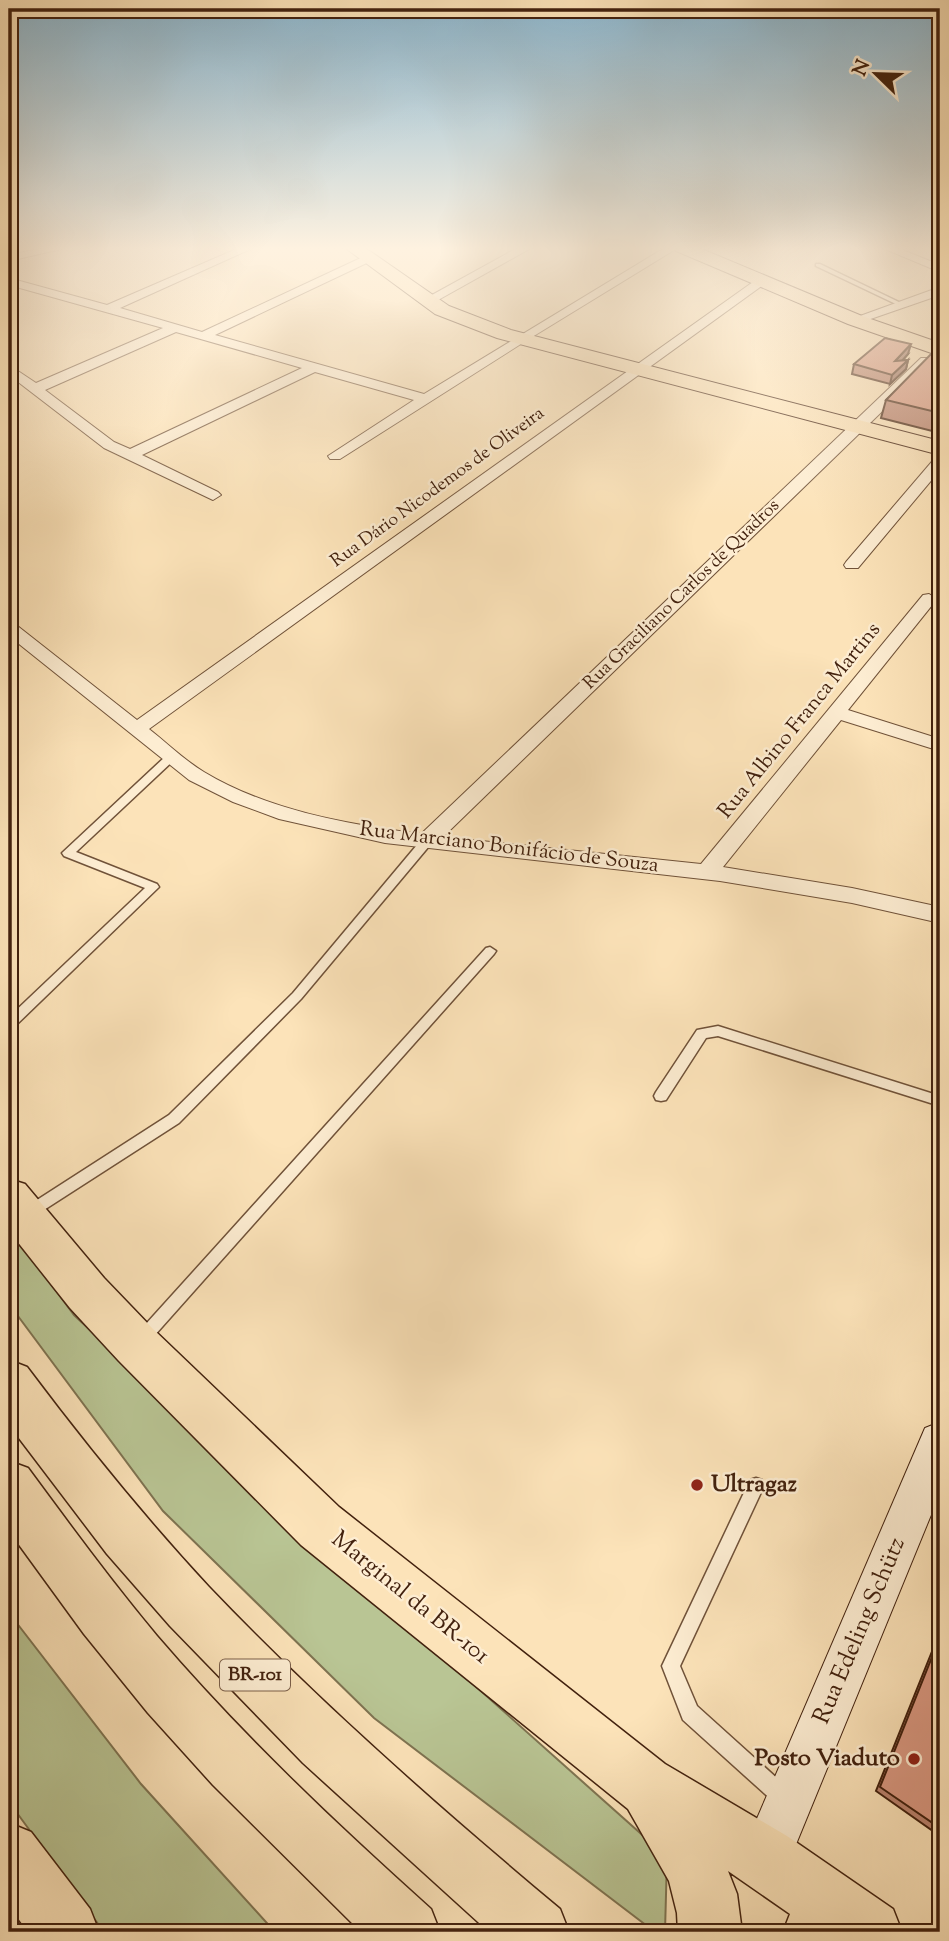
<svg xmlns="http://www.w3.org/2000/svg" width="949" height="1941" viewBox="0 0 949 1941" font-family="'Sorts Mill Goudy',serif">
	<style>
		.green { fill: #b9c594; stroke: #7e7351; stroke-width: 2 }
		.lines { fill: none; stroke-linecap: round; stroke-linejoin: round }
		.lane-casing { stroke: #705239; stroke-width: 3 }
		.street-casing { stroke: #705239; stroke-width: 2 }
		.secondary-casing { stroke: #42210e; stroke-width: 2 }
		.primary-casing { stroke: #42210e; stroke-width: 2 }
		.highway-casing { stroke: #42210e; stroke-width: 3 }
		.lane { fill: #fdedd2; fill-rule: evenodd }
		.street { fill: #fdedd2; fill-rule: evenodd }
		.secondary { fill: #fdedd2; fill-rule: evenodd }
		.primary { fill: #fce3b9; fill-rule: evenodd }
		.highway { fill: #fce3b9; fill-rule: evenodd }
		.wall { fill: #ba826e; stroke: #42210e; stroke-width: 2 }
		.shaded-wall { fill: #976a5a; stroke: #42210e; stroke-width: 2 }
		.building { fill: #d89780; stroke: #42210e; stroke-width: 2 }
		.poi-dot { fill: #8f2418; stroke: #fdedd2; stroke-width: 2.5 }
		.labels { text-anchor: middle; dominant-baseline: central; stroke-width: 5; stroke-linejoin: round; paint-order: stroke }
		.far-street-label { font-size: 18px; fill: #42210e; stroke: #fdedd2 }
		.shield { fill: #fdedd2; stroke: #7a5e49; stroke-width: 2 }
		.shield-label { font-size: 19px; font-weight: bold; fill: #42210e }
		.street-label { font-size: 21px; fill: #42210e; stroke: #fdedd2 }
		.near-poi-label { font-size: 24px; font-weight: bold; fill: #42210e; stroke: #fdedd2; text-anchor: start }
		.near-street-label { font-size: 24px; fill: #42210e; stroke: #fdedd2 }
	</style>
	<rect width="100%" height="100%" fill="#fce3b9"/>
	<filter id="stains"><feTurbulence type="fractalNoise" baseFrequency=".00286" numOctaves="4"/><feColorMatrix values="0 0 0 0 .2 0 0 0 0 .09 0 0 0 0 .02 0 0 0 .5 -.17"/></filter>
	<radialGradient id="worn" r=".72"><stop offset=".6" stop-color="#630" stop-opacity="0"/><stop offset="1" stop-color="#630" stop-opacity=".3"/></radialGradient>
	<!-- green -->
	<path class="green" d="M9 1226 74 1315 372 1594 667 1857 665 1932H655L374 1718 163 1511 9 1304Z
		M9 1613 141 1784 275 1932H104L9 1802Z"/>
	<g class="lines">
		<!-- lane casing -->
		<g class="lane-casing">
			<path id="lane" d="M816 264H820L903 304 898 305 816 266Z
				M170 755 175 758 174 760 76 852 157 884 159 887 13 1028 9 1030V1017L145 888 64 856 62 853 166 756Z
				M426 838 430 839 432 842 430 845 301 999 179 1123 33 1217 28 1219 23 1217 21 1213 23 1209 169 1115 293 993 422 839Z
				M490 947 496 951 494 954 146 1345 141 1347 136 1345 133 1340 136 1335 486 948Z
				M718 1026 940 1096V1106L718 1036 706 1038 666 1100 661 1101 656 1100 654 1096 656 1092 697 1030Z
				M756 1478 762 1480 764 1486 680 1666 697 1706 789 1789 792 1796 789 1803 782 1806 775 1803 683 1720 662 1666 750 1480Z"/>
		</g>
		<!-- street casing -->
		<g class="street-casing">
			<path id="street" d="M49 247H70L9 261V255Z
				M241 247H255L120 308 202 332 365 256H373V260L215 335 424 394 666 247H679L524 342 340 459H330L328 456 414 400 315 372 142 455 218 492 221 495 213 500 104 448 9 375V365L36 383 163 328 9 285V278L107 305ZM176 332 302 368 130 449 114 442 45 390Z
				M519 247H533L431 304 421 301Z
				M880 247H895L940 265V272Z
				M760 277 770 280 149 729C167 743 184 760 204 772 269 811 347 824 421 834L921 358H931V364L443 837 701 864 923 595 929 594 937 599 848 710 940 739V751L841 720 723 867 852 888 940 907V923L852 903 720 881 385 843 279 819 233 802 189 780 9 636V623L15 624 137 720Z
				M940 287V295L859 323 855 324 849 320Z
				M940 457V470L858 568H846L844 565 846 562 935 458Z"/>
		</g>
		<!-- secondary casing -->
		<g class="secondary-casing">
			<path id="secondary" d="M940 1422V1493L783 1876 765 1883 747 1876 740 1858 925 1428Z"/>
		</g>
		<!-- primary casing -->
		<g class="primary-casing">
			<path id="primary" d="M344 247H364L449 306 511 330 940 441V455L497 338 435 314Z
				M673 247H697L862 316 940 343V356L848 324 676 251Z"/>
		</g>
		<!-- highway casing -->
		<g class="highway-casing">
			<path id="highway" d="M9 1179 25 1184 104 1278 153 1329 339 1507 665 1764 787 1836 893 1909 902 1932H783L790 1914 728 1871 737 1894 742 1932H678L677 1913 669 1881 628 1809 301 1545 119 1361 70 1308 9 1231Z
				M9 1360 27 1367C84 1443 144 1517 209 1587 319 1702 438 1807 560 1909L569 1932H489L303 1763 170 1626 107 1554 9 1425Z
				M9 1461 28 1468C70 1525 112 1582 157 1636 241 1734 335 1823 431 1909L440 1932H361L213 1785 148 1713 84 1634 9 1531Z
				M9 1823 31 1832 90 1909 99 1932H28L9 1906Z"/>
		</g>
		<!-- lane -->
		<use href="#lane" class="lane"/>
		<!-- street -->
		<use href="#street" class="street"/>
		<!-- secondary -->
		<use href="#secondary" class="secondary"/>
		<!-- primary -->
		<use href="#primary" class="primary"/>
		<!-- highway -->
		<use href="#highway" class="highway"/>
	</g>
	<!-- wall -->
	<path class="wall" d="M940 349V433L881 418 886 400Z
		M908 354 902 361 908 360 906 369 890 384 852 374 854 364Z
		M940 1613V1836L876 1791 939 1634 933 1630Z"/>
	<!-- shaded-wall -->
	<path class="shaded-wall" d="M911 344 908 354 893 371 895 361Z
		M908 360 906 369 890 384 892 375Z"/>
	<!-- building -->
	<path class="building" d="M885 338 911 344 895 361 908 360 892 375 854 364Z
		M936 349H940V413L886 400Z
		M940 1637V1828L880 1787Z"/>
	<!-- sky -->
	<linearGradient id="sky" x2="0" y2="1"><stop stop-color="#8bb8d2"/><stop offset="0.48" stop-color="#fef2e0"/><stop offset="1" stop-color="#fef2e0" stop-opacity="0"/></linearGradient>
	<rect width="949" height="518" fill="url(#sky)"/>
	<!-- markers -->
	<g class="poi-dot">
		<circle cx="697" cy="1485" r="7"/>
		<circle cx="914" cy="1759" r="7"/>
	</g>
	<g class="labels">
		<!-- far-street labels -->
		<g class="far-street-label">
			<text transform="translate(438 488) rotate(-36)">Rua Dário Nicodemos de Oliveira</text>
			<text transform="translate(682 595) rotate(-44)">Rua Graciliano Carlos de Quadros</text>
		</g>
		<!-- shield labels -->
		<rect class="shield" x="220" y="1659.5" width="70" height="31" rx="5"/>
		<g class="shield-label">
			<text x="255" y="1675">BR-101</text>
		</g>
		<!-- street labels -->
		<g class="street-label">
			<text transform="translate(800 721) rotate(-51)">Rua Albino Franca Martins</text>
			<text transform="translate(509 848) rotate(7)">Rua Marciano Bonifácio de Souza</text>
		</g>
		<!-- near-poi labels -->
		<g class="near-poi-label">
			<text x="711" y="1485">Ultragaz</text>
			<text x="900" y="1759" text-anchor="end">Posto Viaduto</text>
		</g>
		<!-- near-street labels -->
		<g class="near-street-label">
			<text transform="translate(410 1598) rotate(39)">Marginal da BR-101</text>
			<text transform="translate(860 1631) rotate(-67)">Rua Edeling Schütz</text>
		</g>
	</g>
	<!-- margin -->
	<rect width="949" height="1941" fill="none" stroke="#fce3b9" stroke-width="35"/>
	<rect x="10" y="10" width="928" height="1920" fill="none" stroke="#42210e" stroke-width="3.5"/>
	<rect x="18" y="18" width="914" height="1906" fill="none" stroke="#42210e" stroke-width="2"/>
	<!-- north arrow -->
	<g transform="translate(876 74) rotate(293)" stroke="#fdedd2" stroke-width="5" paint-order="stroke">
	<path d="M0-5L12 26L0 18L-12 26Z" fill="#42210e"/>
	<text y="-10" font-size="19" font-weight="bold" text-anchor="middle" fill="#42210e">N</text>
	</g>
	<rect width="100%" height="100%" filter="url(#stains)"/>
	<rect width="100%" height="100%" fill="url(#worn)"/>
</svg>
